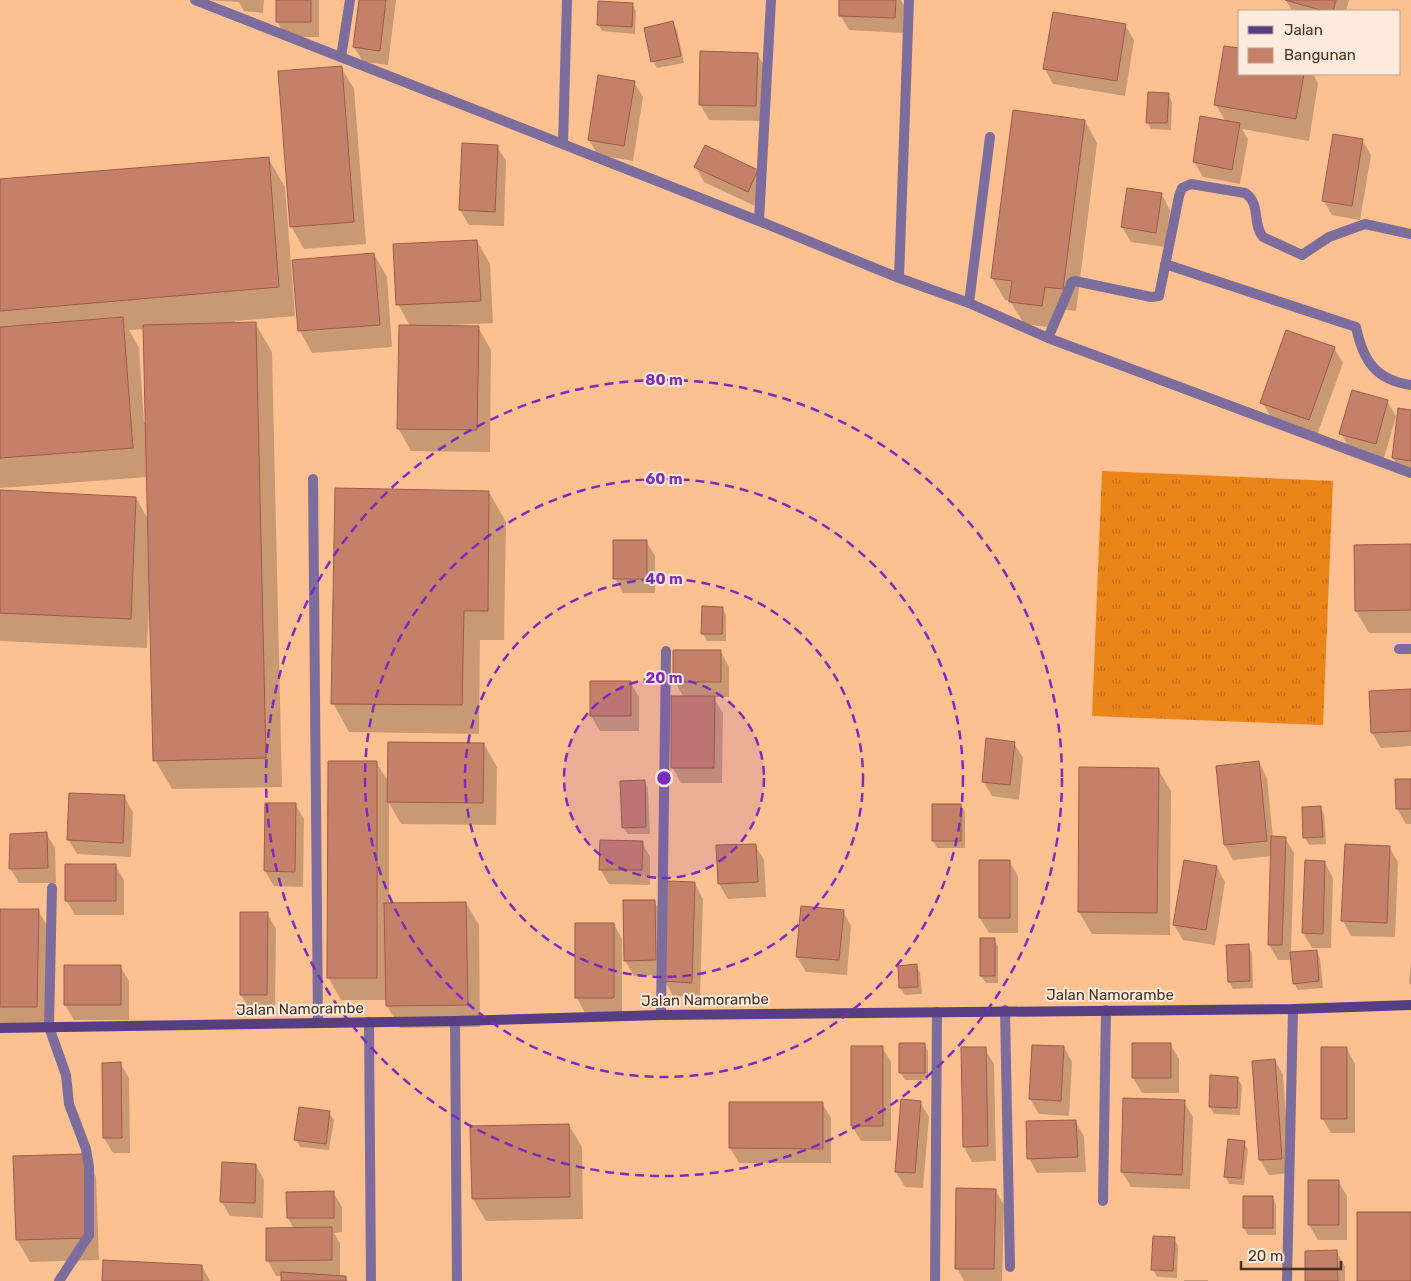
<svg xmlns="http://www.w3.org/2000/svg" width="1411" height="1281" viewBox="0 0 1411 1281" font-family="Rubik,sans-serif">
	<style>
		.grass { fill: url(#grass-tufts) }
		.shadow { fill: #0003; fill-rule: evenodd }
		.building { fill: #c58069; stroke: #9e5c47 }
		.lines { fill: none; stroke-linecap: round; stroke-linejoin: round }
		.service { stroke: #7c6d9d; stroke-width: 10 }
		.minor { stroke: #7c6d9d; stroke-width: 10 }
		.secondary { stroke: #573d82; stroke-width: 10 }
		.ring { fill: none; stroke: #7b2cbf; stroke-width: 2.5; stroke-dasharray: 9 6 }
		.labels { text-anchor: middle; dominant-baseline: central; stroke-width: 4; stroke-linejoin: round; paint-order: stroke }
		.street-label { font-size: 15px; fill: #49321f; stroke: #feebdd }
		.centre { fill: #7b2cbf; stroke: #feebdd; stroke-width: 2.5 }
		.ring-label { font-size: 15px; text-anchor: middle; font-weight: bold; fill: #7b2cbf; stroke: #feebdd; stroke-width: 4; stroke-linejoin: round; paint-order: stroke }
	</style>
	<defs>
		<pattern id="grass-tufts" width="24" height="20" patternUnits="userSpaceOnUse" patternTransform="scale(1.25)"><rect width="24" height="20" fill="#eb851a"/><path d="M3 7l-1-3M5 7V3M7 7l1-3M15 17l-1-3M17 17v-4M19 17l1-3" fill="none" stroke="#c06d17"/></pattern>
	</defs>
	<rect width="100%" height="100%" fill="#fcc091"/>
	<!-- grass -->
	<path class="grass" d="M1102 471 1333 481 1323 725 1092 716Z"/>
	<!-- shadow -->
	<path class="shadow" d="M208 0H264L263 13 244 11 239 2Z
		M277 0H319V37H286L277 21Z
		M360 0H396L388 65 363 62 354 47Z
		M841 0H901L904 5 903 33 849 30 840 15Z
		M1286 0H1349L1346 11H1292Z
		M632 4 636 11 635 34 602 31 598 24Z
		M673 23 677 30 684 63 657 68 653 61Z
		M1125 25 1134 40 1125 96 1053 84 1045 69Z
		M757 54 766 69 764 121 709 120 700 104Z
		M341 67 354 89 366 244 304 249 291 226Z
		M1240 74H1313L1318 83 1309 141 1242 129 1248 139 1240 184 1203 177 1194 162 1226 122 1216 105Z
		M634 82 643 97 633 161 598 155 589 140Z
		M1168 94 1172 102 1171 130 1151 129 1147 122Z
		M1085 121 1097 143 1076 311 1058 309 1055 328 1024 324 1010 301 1005 300 992 278Z
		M1362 140 1371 155 1360 220 1332 215 1323 200Z
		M497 146 506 161 504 226 469 225 460 210Z
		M268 158 285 187 295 316 235 321V324L255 323 272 352 282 787 172 789 155 760 151 606H149L147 648 0 641V492L136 498 149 521 148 477 0 488V180ZM144 329 147 422H144L139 348 129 330Z
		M696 167 757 171 766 186 757 207 704 182Z
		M1162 195 1170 210 1165 247 1131 242 1122 227Z
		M477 241 490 264 493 323 452 325V327H478L491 350 490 452 411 451 398 428 410 326 398 304Z
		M374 254 387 277 392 347 312 353 300 331Z
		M1334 348 1343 363 1317 435 1271 417 1262 402Z
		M1387 401 1396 416 1384 458 1349 448 1341 433Z
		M1411 411V474L1402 473 1393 458Z
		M489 492 506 522 504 640H480L479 734 349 732 333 703Z
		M646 541 655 556V593H623L615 578Z
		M1411 546V633H1369L1356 611Z
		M703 607 722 608 726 615V641H707L703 634Z
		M721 652 729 667V697H713L723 713 722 783H681L672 767 684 698 675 682Z
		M630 682 639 697V731H600L591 716Z
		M1411 691V746L1381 748 1372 733Z
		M1014 743 1023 758 1019 800 992 796 983 781Z
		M484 744 497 767 496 825 401 824 389 803V904L466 903 479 925 480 1027 400 1028 387 1006V1000H341L328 977 376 762 389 783Z
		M1259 762 1267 778 1273 838H1285L1294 853 1291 953 1316 951 1320 958 1323 988 1298 990 1294 983 1292 960H1278L1269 945 1272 856 1233 860 1225 845Z
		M1158 769 1171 791 1170 935 1092 934 1079 912Z
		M1411 780V824H1406L1397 809Z
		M644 781 648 788 650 834H628L623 827Z
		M124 797 133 812 131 857 77 854 68 839Z
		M295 804 304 819 303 887 274 886 265 871Z
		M961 805 965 812V848H937L933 841Z
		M1320 807 1324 814 1326 844 1309 845 1305 838Z
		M46 833 55 848 56 883H19L10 868Z
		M642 842 650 857V885L609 884 600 869Z
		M755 845 764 860 766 897 728 899 719 884Z
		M1389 847 1398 862 1395 937 1351 936 1343 921Z
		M1009 861 1018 876V933H989L980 918Z
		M1325 863 1333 878 1331 948H1312L1303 933Z
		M115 865 124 880V915H75L66 900Z
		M1217 867 1225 882 1215 945 1183 940 1174 925Z
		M695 884 703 899 700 997 673 996 665 981V975L634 976 625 961 654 901 663 916Z
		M0 910H38L51 933 50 1030 0 1028Z
		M843 911 851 926 847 975 806 972 797 957Z
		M267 913 276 929 275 1010H250L241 995Z
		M614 924 622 939V1013H585L577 998Z
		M994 939 998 946V983H986L981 976Z
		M1248 946 1252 953 1253 988 1233 989 1229 982Z
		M1411 961V986L1409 983Z
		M120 966 129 981V1020H74L65 1005Z
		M916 966 920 973 922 994 905 995 900 988Z
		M924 1044 928 1051V1080H905L900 1072Z
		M1170 1044 1179 1059V1093H1142L1133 1078Z
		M882 1047 891 1062V1141H861L852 1126Z
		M1064 1047 1072 1062 1069 1116 1039 1114 1030 1099Z
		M985 1049 994 1064 996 1161 972 1162 964 1147Z
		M1347 1049 1355 1064V1133H1331L1322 1118Z
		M1275 1060 1283 1075 1290 1173 1269 1175 1260 1160Z
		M120 1063 129 1078 130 1153H113L104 1138Z
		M1238 1078 1242 1086 1240 1115 1214 1114 1210 1107Z
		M920 1102 929 1117 923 1188 905 1187 896 1172Z
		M1184 1102 1193 1117 1190 1189 1131 1187 1122 1172Z
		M822 1103 831 1118V1163H739L730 1148Z
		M329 1113 334 1120 329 1150 300 1147 296 1139Z
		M1075 1121 1084 1136 1086 1172 1037 1173 1029 1158Z
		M569 1125 582 1147 583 1219 486 1221 473 1199Z
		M1244 1143 1248 1150 1244 1185 1229 1184 1225 1176Z
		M83 1155 96 1177 99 1260 30 1262 17 1240 14 1157Z
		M256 1165 264 1180 263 1218 230 1216 221 1201Z
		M1309 1181H1338L1347 1196V1240H1318L1309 1225Z
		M995 1190 1004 1205 1002 1281H964L957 1268Z
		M333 1192 342 1207V1232L334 1233 340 1243V1277H345L348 1281H282V1276H276L268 1261 294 1229 288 1218Z
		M1272 1197 1276 1204V1235H1248L1244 1228Z
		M1174 1238 1178 1246 1177 1278 1157 1277 1153 1269Z
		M1336 1251 1345 1266V1281H1306Z
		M202 1266 210 1281H103Z
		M1208 1280V1281H1184V1280Z"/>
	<!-- building -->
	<path class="building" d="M276 0H311V22H276Z
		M359 0H386L380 51 353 47Z
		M839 0H896L895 18 839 16Z
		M1285 0H1336L1333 11H1324Z
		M598 1 633 3 632 27 597 25Z
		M1053 12 1126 24 1117 81 1043 69Z
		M673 21 681 56 651 62 644 28Z
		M1224 46 1240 48V74H1304L1296 119 1214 105Z
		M700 51 758 53 756 106 699 105Z
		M342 66 354 222 290 227 278 71Z
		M598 75 635 81 624 146 588 140Z
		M1148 92 1169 93 1167 123H1146Z
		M1013 110 1085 120 1063 289 1045 287 1042 306 1009 302 1012 281 991 278Z
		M1200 116 1240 123 1232 170 1193 162Z
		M1333 134 1363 139 1352 206 1322 201Z
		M462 143 498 145 495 212 459 210Z
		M705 145 758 170 748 192 694 167Z
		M269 157 279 287 0 311V179Z
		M1127 188 1162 193 1156 233 1121 227Z
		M477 240 481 301 396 305 393 244Z
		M374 253 380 325 298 331 292 260Z
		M123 317 133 448 0 458V327Z
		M256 322 266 758 153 761 143 325Z
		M399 325 479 326 477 430 397 429Z
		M1286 330 1335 347 1309 420 1260 403Z
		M1352 390 1388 400 1376 444 1339 434Z
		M1398 408 1411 410V461L1392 458Z
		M335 488 489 491 488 611H464L462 705 331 704Z
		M0 490 136 497 131 619 0 613Z
		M613 540H647V579H613Z
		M1411 544V610L1355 611 1354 545Z
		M702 606 723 607 722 634H701Z
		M673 650H721V682H673Z
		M590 681H631V716H590Z
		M1411 689V731L1371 733 1369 691Z
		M671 696H715L714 768H671Z
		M986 738 1015 742 1010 785 982 782Z
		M388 742 484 743 483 803 387 802Z
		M328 761H377V978H327Z
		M1259 761 1267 841 1224 845 1216 766Z
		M1079 767 1159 768 1157 913 1078 912Z
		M1395 779H1411V809H1396Z
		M645 780 646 827 622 828 620 781Z
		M69 793 125 795 123 843 67 840Z
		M265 803H296L295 872 264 871Z
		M932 804H961V841H932Z
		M1321 806 1323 837 1303 838 1302 807Z
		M47 832 48 868 9 869 10 834Z
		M1271 836 1286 837 1282 945H1268Z
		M600 840 643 841 642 870H599Z
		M756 844 758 882 718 884 716 845Z
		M1345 844 1390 846 1387 923 1341 921Z
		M979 860H1010V918H979Z
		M1184 860 1217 866 1206 930 1173 925Z
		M1305 860 1325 861 1323 934 1302 933Z
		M65 864H116V901H65Z
		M667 881 695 882 692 983 663 981Z
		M623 900H655L656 960 624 961Z
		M466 902 468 1005 386 1006 384 903Z
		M801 906 844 910 839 960 796 957Z
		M0 909H39L37 1007H0Z
		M240 912H268L267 995H240Z
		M575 923H614V998H575Z
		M980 938H995V976H980Z
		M1249 944 1250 981 1228 982 1226 945Z
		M1317 950 1319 981 1293 984 1290 952Z
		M917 964 918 987 899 988 898 966Z
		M64 965H121V1005H64Z
		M899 1043H925V1073H899Z
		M1132 1043H1171V1078H1132Z
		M1032 1045 1064 1046 1061 1101 1029 1099Z
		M851 1046H883V1126H851Z
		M961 1047H986L988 1146 963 1147Z
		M1321 1047H1347V1119H1321Z
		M1275 1059 1282 1159 1259 1160 1252 1061Z
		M121 1062 122 1138H103L102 1063Z
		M1210 1075 1238 1077 1237 1108 1209 1107Z
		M1123 1098 1185 1100 1182 1175 1121 1172Z
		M901 1099 921 1101 915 1173 895 1172Z
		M729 1102H823V1149L729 1148Z
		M299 1107 330 1111 326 1144 294 1140Z
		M1076 1120 1078 1157 1027 1159 1026 1121Z
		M569 1124 570 1197 472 1199 470 1126Z
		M1228 1139 1245 1141 1241 1178 1224 1177Z
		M84 1154 87 1238 16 1240 13 1156Z
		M222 1162 256 1164 255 1203 220 1202Z
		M1308 1180H1339V1225H1308Z
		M956 1188 996 1189 994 1269H955Z
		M334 1191V1218H287L286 1192Z
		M1243 1196H1273V1228H1243Z
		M1357 1212H1411V1281H1357Z
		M332 1227V1260L266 1261V1228Z
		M1153 1236 1175 1237 1173 1271 1151 1270Z
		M1337 1250 1338 1281H1305V1251Z
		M103 1260 202 1265V1281H102Z
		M281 1272 346 1276V1281H281Z"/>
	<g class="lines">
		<!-- service -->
		<path class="service" d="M759 221 771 0
			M969 303 990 137
			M313 479 318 1023
			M1103 1201 1106 1010"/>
		<!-- minor -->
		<path class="minor" d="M195 0 759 221 899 278 969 303 1048 338 1411 473
			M341 57 350 0
			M563 144 567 0
			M1165 264 1356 327C1363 360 1375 380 1411 385
			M899 278 909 0
			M1048 338 1072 282 1075 281 1151 297 1159 296 1179 196 1182 188 1191 184 1245 193C1261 203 1252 224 1263 237L1302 255 1329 237 1365 224 1411 234
			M1399 649H1411
			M52 888 49 1027 66 1075 69 1104 86 1149 89 1167V1235L59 1281
			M1005 1010 1010 1267
			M661 1015 666 651
			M455 1021 457 1281
			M369 1022 371 1281
			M935 1281 937 1012
			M1287 1281 1293 1009"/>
		<!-- secondary -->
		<path class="secondary" d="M0 1028 455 1021 661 1015 1293 1009 1411 1005"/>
	</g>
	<!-- distance rings -->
	<circle cx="664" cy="778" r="100" fill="#7b2cbf" fill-opacity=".12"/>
	<g class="ring">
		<circle cx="664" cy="778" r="100"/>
		<circle cx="664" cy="778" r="199"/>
		<circle cx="664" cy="778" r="299"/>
		<circle cx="664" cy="778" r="398"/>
	</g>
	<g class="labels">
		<!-- street labels -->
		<g class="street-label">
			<text x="1110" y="995">Jalan Namorambe</text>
			<text transform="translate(705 1000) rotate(-1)">Jalan Namorambe</text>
			<text transform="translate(300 1009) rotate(-1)">Jalan Namorambe</text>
		</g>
	</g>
	<circle cx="664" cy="778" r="8" class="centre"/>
	<g class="ring-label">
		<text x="664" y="385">80 m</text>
		<text x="664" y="484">60 m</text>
		<text x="664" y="584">40 m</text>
		<text x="664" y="683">20 m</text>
	</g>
	<!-- legend -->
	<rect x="1238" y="10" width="162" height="65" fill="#feebdd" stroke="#b6a191"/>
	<rect x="1248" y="26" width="25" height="8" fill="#573d82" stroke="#b6a191"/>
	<text x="1284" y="35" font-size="15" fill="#49321f">Jalan</text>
	<rect x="1248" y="48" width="25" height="15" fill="#c58069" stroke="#b6a191"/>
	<text x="1284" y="60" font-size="15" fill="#49321f">Bangunan</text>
	<!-- scale -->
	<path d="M1241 1261v8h100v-8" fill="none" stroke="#49321f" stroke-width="2.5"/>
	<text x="1248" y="1261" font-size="15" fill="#49321f" stroke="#feebdd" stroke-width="4" paint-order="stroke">20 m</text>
</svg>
